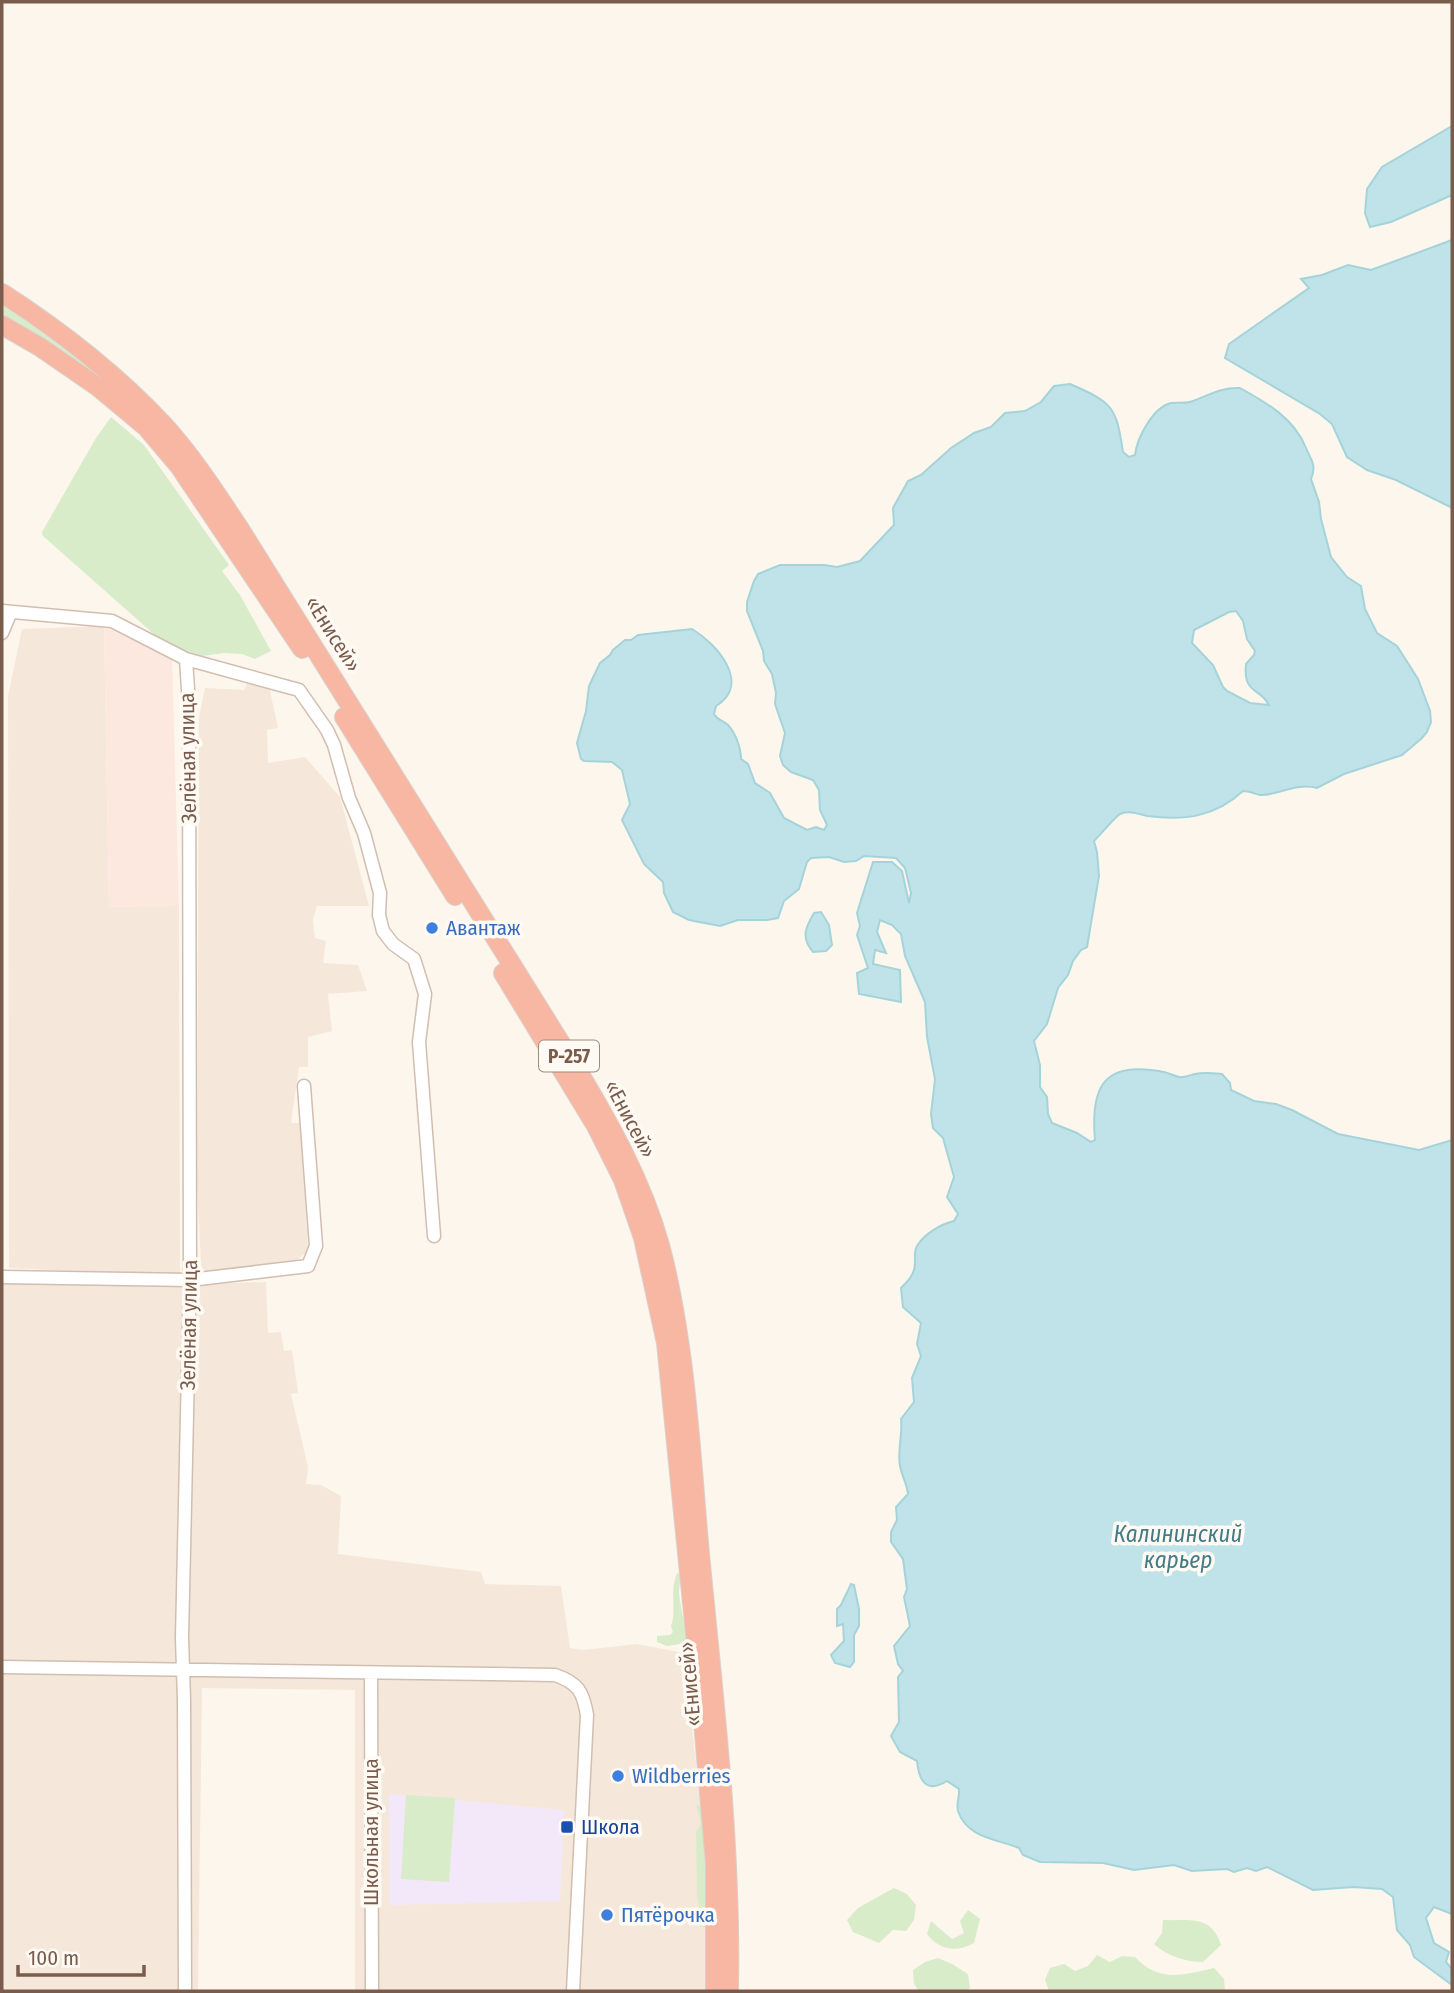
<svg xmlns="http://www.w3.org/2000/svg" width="1454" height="1993" viewBox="0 0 1454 1993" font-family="'Fira Sans Condensed',sans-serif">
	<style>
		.residential { fill: #f5e8da }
		.commercial { fill: #fde8e0 }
		.education { fill: #f3e8fa }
		.green { fill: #d8ecc9 }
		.water { fill: #bfe3e8; stroke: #a5d3da; stroke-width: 2; fill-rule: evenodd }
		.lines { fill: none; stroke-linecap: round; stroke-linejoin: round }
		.minor-casing { stroke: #d1beb0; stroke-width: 15 }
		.highway-casing { stroke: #dad1cd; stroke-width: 20 }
		.minor { stroke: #fff; stroke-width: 12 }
		.highway { stroke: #f7b7a3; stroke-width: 18 }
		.shop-dot { fill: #3f7fe0; stroke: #fffaf3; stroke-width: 2.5 }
		.transit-dot { fill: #1a4fb4; stroke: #fffaf3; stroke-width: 2.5 }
		.labels { text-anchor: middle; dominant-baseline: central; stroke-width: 7; stroke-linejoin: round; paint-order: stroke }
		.shield { fill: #fffaf3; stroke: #a28b7f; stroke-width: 2 }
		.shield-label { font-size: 19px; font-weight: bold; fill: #7a5c4d }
		.street-label { font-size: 21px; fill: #7a5c4d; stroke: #fffaf3 }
		.shop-label { font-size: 21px; fill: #366cbe; stroke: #fffaf3; text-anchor: start }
		.transit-label { font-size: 21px; fill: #164399; stroke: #fffaf3; text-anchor: start }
		.water-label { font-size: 23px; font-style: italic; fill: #437c86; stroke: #fffaf3 }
	</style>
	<rect width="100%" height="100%" fill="#fdf6ec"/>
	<!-- residential -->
	<path class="residential" d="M104 626 109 907 179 905 180 1276 9 1268 8 696 22 629Z
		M248 681 269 686 278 728 267 730 268 763 305 757 340 797 369 906H317L313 920 315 938 326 941 323 963 358 965 367 991 328 994 332 1031 308 1037V1067H299L291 1123H302L308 1251 295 1262 211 1272 203 1270 201 1265 197 1185 199 717 205 688 244 690Z
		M266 1282 268 1333 281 1332 284 1351 292 1350 298 1393 291 1394 308 1467 306 1484 321 1485 341 1496 338 1554 481 1572 485 1584 561 1586 570 1648 582 1650 637 1644 684 1653 701 1810 706 1920 705 1991H355V1690L202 1688 198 1991H2V1283L173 1285Z"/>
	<!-- commercial -->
	<path class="commercial" d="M104 626 172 659 179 905 109 907Z"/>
	<!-- education -->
	<path class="education" d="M389 1794 564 1810 560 1901 389 1905Z"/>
	<!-- green -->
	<path class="green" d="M2 298 42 324 151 417 2 319Z
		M111 417 144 445 229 565 222 571 240 595 271 651 255 659 242 654 224 653 202 656 165 644 43 536 42 532 96 438Z
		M677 1573 681 1574C681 1580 679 1585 679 1592 679 1599 686 1634 689 1639L686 1643 667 1646 657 1642V1636L670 1635 673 1632 671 1626C677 1611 669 1592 677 1573Z
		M406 1795 455 1798 449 1882 401 1879Z
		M696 1805 703 1806 707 1829V1928L700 1926C695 1917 701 1907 697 1897L696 1832 701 1823Z
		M894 1888 907 1894 916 1905 914 1920 906 1931 893 1930 879 1943 853 1932 847 1920 858 1908Z
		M968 1910 980 1919 974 1943C956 1953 939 1950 927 1934L931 1921 952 1939 964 1933 960 1921Z
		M1163 1920C1190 1921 1212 1915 1221 1945L1203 1962C1186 1962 1167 1956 1154 1944L1162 1933Z
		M1097 1955 1110 1962 1122 1956 1135 1957C1159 1983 1183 1975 1214 1968L1224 1979 1225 1991H1049L1045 1980 1050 1968 1064 1964 1075 1971 1088 1966Z
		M938 1958 952 1964 968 1974 970 1988 967 1991H919L914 1984 913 1970 925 1962Z"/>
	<!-- water -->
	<path class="water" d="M1452 126V195L1391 222 1370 227 1365 213 1367 189 1382 167Z
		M1452 240V508L1396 480 1367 470 1347 457 1332 424 1320 414 1225 358 1229 344 1309 288 1301 279 1322 275 1348 265 1371 270Z
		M1070 384C1114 403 1116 407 1123 452L1129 457 1135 455C1137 438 1153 407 1171 403 1179 402 1186 404 1193 401 1209 395 1223 387 1240 388 1267 403 1294 418 1306 448 1311 460 1317 465 1311 479L1319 502 1321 519 1331 557 1347 577 1361 586 1365 609 1377 633 1397 646 1418 679 1430 711 1431 722 1427 732 1422 738 1402 755 1344 774 1317 788C1296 782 1277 796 1260 795 1255 794 1249 791 1243 791 1215 817 1184 821 1147 816 1139 814 1128 810 1120 814 1117 815 1098 837 1094 841L1097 852 1099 876 1087 947 1081 950 1073 961 1068 975 1058 988 1047 1024 1034 1041 1040 1065V1087L1047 1097 1048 1114 1052 1123 1077 1133 1091 1142 1095 1140C1090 1085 1105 1060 1164 1072 1169 1073 1174 1076 1179 1077 1184 1078 1190 1075 1195 1074 1204 1072 1212 1073 1222 1074L1230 1083 1231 1090 1254 1101 1276 1104 1292 1110 1338 1134 1419 1150 1452 1140V1914L1434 1907 1426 1918 1434 1943 1449 1952 1446 1962 1452 1969V1985L1414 1957 1410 1945 1397 1930 1393 1897 1382 1889 1353 1887 1313 1890 1267 1867 1256 1871 1247 1868 1234 1872 1227 1869 1192 1871 1174 1865 1134 1870 1103 1863 1040 1862 1023 1855 1019 1848C997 1839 967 1838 958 1811 956 1803 960 1796 959 1789L947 1781C926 1794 919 1781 917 1761L900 1752 891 1736 899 1722 898 1677 903 1671 898 1664 894 1646 910 1626 904 1597 907 1589 903 1559 891 1542V1532L897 1520 896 1507 908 1494C907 1484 902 1476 900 1466 897 1451 903 1434 901 1419L914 1402 912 1378 921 1356 917 1344 921 1323 903 1307 901 1288C908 1281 915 1274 915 1263 915 1258 914 1251 917 1246 924 1234 941 1224 954 1221L958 1214 947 1197 954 1177 943 1138 933 1128 931 1114 935 1079 927 1037 925 1002 905 956 901 934 892 925 880 920 877 932 886 953 875 950 873 964 900 970 901 1002 859 994 857 973 868 968 857 935 860 926 857 913 873 862H892L902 871 909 903 911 893 905 868 896 858 864 856 856 861 844 862 829 857 811 858 807 862 799 889 784 901 778 918 767 920H738L720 926 689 920 673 912 664 893 663 882 644 864 622 820 630 804 622 770 612 762 584 761 581 759 577 743 586 711 589 686 600 663 610 655 613 650 625 640H631L638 635 692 629C717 644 752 684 716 706L714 714C718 721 723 720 728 725 736 734 741 748 741 759L748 764 755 783 770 793 784 818 807 830 816 827 824 830 827 825 820 810 819 790 813 780 791 772 783 765 780 756 785 733 775 704 776 693 772 674 764 661 763 651 747 611V602L754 581 758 574 780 565H824L837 567 860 561 894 525 893 508 908 481 921 475 951 448 974 433 991 427 1005 413 1025 411 1041 402 1054 386ZM1236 611 1243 621 1247 639 1255 651 1254 655 1246 664C1243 695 1260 687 1269 705L1250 703 1227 691 1223 687 1213 665 1192 643 1194 630 1229 612Z
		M821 912 829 925 832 945 826 951 813 952C801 938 805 928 814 913Z
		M851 1584 854 1585 859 1609V1626L854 1635V1662L850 1667 835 1663 831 1655 844 1641 843 1624 837 1626V1609L841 1605Z"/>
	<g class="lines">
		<!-- minor casing -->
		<g class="minor-casing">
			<path id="minor" d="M2 611 112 621 186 659 299 690 327 730 334 745 349 798 364 833 380 893 379 915 383 931 393 944 414 959 425 994 419 1042 434 1236
				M2 633 11 612
				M2 1277 190 1280 308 1266 316 1246 304 1086
				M2 1667 555 1675C578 1683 583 1691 587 1715L573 1991
				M371 1674 372 1991
				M185 1991 184 1700 182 1638 190 1280 189 705 186 659"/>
		</g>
		<!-- highway casing -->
		<g class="highway-casing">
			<path id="highway" d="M2 293C61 331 116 374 164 425 193 457 216 493 240 529L577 1069C611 1126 642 1181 660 1245 686 1342 691 1454 700 1554 714 1699 732 1845 729 1991
				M2 325 40 347 98 387 146 427 179 466 302 649
				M344 717 455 896
				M503 973 596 1126 623 1180 643 1238 666 1343 698 1663 715 1864V1991"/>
		</g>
		<!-- minor -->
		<use href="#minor" class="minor"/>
		<!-- highway -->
		<use href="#highway" class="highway"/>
	</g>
	<!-- markers -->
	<g class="shop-dot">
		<circle cx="432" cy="928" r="7"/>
		<circle cx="618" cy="1776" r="7"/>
		<circle cx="607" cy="1915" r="7"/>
	</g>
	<rect class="transit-dot" x="560" y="1820" width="14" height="14" rx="3.5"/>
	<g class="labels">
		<!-- shield labels -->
		<rect class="shield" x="539" y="1040.5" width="60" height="31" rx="5"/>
		<g class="shield-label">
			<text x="569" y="1056">Р-257</text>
		</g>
		<!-- street labels -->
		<g class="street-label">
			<text transform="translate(333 634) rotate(58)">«Енисей»</text>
			<text transform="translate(188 758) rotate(-91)">Зелёная улица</text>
			<text transform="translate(630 1119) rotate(62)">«Енисей»</text>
			<text transform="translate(189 1325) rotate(-89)">Зелёная улица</text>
			<text transform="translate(690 1684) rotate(-95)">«Енисей»</text>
			<text transform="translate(371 1832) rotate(-90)">Школьная улица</text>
		</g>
		<!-- shop labels -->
		<g class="shop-label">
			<text x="446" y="928">Авантаж</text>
			<text x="632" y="1776">Wildberries</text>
			<text x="621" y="1915">Пятёрочка</text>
		</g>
		<!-- transit labels -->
		<g class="transit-label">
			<text x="581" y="1827">Школа</text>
		</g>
		<!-- water labels -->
		<g class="water-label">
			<text x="1178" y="1534">Калининский<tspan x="1178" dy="26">карьер</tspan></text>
		</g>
	</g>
	<!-- border -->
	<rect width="1454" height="1993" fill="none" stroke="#7a5c4d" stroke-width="7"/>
	<!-- scale -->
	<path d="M18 1965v10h126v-10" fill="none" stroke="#7a5c4d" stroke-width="3.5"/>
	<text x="28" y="1965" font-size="21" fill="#7a5c4d" stroke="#fffaf3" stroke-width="5" paint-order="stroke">100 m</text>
</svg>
